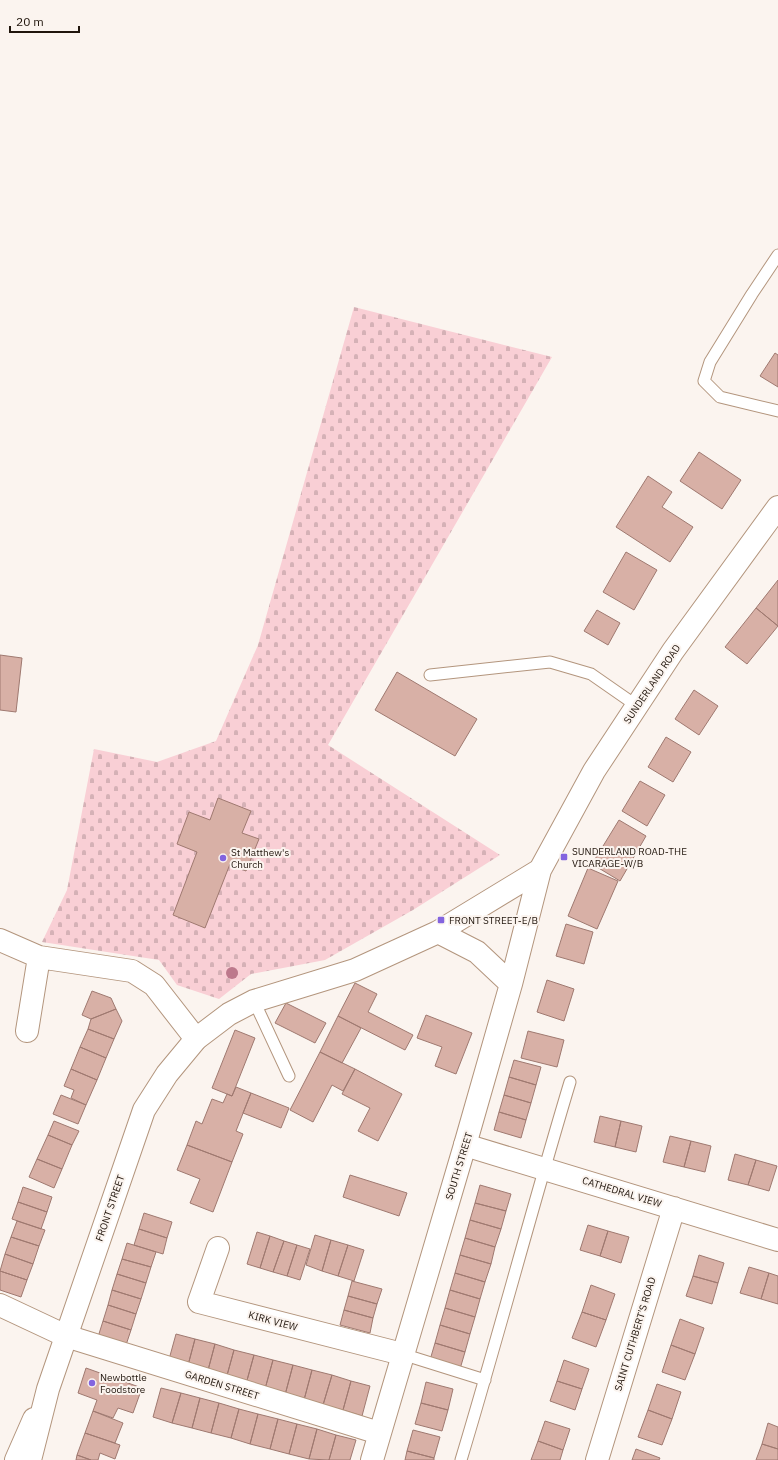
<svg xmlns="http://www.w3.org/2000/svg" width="778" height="1460" viewBox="0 0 778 1460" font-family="'IBM Plex Sans',sans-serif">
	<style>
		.cemetery { fill: url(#cemetery-stones) }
		.building { fill: #d8b0a6; stroke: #9f7970 }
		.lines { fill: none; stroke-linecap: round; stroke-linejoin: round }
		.lane-casing { stroke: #b3957d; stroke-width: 13 }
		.street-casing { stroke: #b3957d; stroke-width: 24 }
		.secondary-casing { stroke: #b3957d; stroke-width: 24 }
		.lane { stroke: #fff; stroke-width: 11 }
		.street { stroke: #fff; stroke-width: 22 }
		.secondary { stroke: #fff; stroke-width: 22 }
		.tree { fill: #bd798c }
		.poi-dot { fill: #8364df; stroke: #fbf4ef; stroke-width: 1.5 }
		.labels { text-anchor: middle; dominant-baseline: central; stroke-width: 4; stroke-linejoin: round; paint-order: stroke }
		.street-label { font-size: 10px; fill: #20150c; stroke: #fbf4ef }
		.poi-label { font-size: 10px; fill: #20150c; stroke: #fbf4ef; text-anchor: start }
	</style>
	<defs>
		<pattern id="cemetery-stones" width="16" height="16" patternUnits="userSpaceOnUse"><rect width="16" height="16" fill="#f9cfd5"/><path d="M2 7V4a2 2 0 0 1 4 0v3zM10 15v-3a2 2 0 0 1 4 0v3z" fill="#d5b1b6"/></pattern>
	</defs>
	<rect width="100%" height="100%" fill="#fbf4ef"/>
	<!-- cemetery -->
	<path class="cemetery" d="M354 307 552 357 328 745 500 855 413 910 325 960 251 974 219 999 177 985 159 960 42 942 67 890 94 749 157 762 216 741 258 645Z"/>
	<!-- building -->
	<path class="building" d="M775 353 778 355V387L760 376Z
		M699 452 741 480 722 509 680 481Z
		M648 476 672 492 662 507 693 527 670 562 616 527Z
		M626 552 657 570 634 610 603 592Z
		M778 580V626L756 608Z
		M756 608 778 626 747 664 725 647Z
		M597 610 620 623 608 645 584 631Z
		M0 655 22 658 16 712 0 710Z
		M397 672 477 719 455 756 375 710Z
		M694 690 718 706 699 735 675 719Z
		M666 737 691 752 673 782 648 767Z
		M640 781 665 795 647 826 622 811Z
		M218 798 251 811 242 833 259 839 246 871 230 864 205 928 173 915 197 852 177 844 189 812 210 820Z
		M619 820 646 836 620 881 592 864Z
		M588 868 618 881 597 929 568 916Z
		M566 924 593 932 584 964 556 956Z
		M547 980 574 989 564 1021 537 1012Z
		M355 983 377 994 368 1012 413 1035 405 1050 338 1016Z
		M92 991 111 998 116 1009 91 1019 82 1015Z
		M286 1003 326 1023 315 1043 275 1023Z
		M116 1009 122 1021 114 1039 88 1029 91 1019Z
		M426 1015 472 1033 456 1074 435 1066 442 1047 417 1038Z
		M338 1016 361 1028 342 1063 320 1052Z
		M88 1029 114 1039 106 1058 80 1047Z
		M235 1030 255 1038 232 1096 212 1088Z
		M528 1031 564 1040 557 1067 521 1058Z
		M80 1047 106 1058 97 1080 71 1069Z
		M320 1052 355 1069 343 1091 332 1085 313 1122 290 1110Z
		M514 1060 541 1067 536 1085 509 1077Z
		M71 1069 97 1080 86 1105 71 1098 74 1090 64 1086Z
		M355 1069 402 1094 378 1141 358 1131 370 1108 342 1094Z
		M509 1077 536 1085 531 1103 504 1095Z
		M236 1087 251 1093 236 1131 243 1134 232 1162 187 1145 196 1121 202 1124 212 1099 223 1103 227 1094 232 1096Z
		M251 1093 289 1108 281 1128 243 1113Z
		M61 1095 86 1105 78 1124 53 1114Z
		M504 1095 531 1103 526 1120 499 1112Z
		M499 1112 526 1120 521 1138 494 1130Z
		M600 1116 621 1121 615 1147 594 1142Z
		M54 1121 79 1131 72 1145 48 1135Z
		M621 1121 642 1126 636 1152 615 1147Z
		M48 1135 72 1145 62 1169 37 1159Z
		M670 1136 691 1141 684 1167 663 1162Z
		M691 1141 711 1146 705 1172 684 1167Z
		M187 1145 232 1162 213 1212 190 1203 200 1179 177 1170Z
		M735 1154 756 1160 748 1185 728 1180Z
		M37 1159 62 1169 54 1188 29 1177Z
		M756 1160 777 1166 769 1191 748 1185Z
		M350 1175 407 1193 399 1216 343 1197Z
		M480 1185 511 1194 506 1211 475 1203Z
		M23 1187 52 1197 47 1212 18 1202Z
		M18 1202 47 1212 41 1229 12 1219Z
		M475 1203 506 1211 501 1229 470 1220Z
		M144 1213 172 1222 167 1238 139 1229Z
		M470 1220 501 1229 495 1247 465 1238Z
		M17 1221 45 1230 39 1246 11 1237Z
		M588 1225 608 1231 600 1256 580 1250Z
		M139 1229 167 1238 163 1254 134 1245Z
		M608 1231 629 1237 621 1263 600 1256Z
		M257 1232 270 1236 260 1268 247 1264Z
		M315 1235 331 1240 322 1271 306 1265Z
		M270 1236 284 1241 273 1272 260 1268Z
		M11 1237 39 1246 33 1264 5 1254Z
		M465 1238 495 1247 491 1264 460 1255Z
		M331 1240 348 1245 338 1276 322 1271Z
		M284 1241 297 1245 287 1276 273 1272Z
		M127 1243 156 1252 151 1267 122 1259Z
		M297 1245 310 1249 300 1280 287 1276Z
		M348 1245 364 1250 354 1281 338 1276Z
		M5 1254 33 1264 27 1280 0 1271Z
		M460 1255 491 1264 485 1282 455 1273Z
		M699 1255 724 1263 718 1283 693 1276Z
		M122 1259 151 1267 146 1283 117 1274Z
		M749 1267 769 1273 761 1299 740 1293Z
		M0 1271 27 1280 21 1297 0 1290Z
		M455 1273 485 1282 480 1299 450 1290Z
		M769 1273 778 1276V1304L761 1299Z
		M117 1274 146 1283 141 1299 112 1290Z
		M693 1276 718 1283 712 1304 686 1296Z
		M352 1281 382 1289 377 1304 348 1296Z
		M591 1285 615 1294 606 1320 582 1312Z
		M112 1290 141 1299 136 1314 108 1305Z
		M450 1290 480 1299 475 1317 445 1308Z
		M348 1296 377 1304 373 1318 344 1310Z
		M108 1305 136 1314 131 1330 103 1321Z
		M445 1308 475 1317 470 1334 440 1325Z
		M344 1310 373 1318 370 1333 340 1325Z
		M582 1312 606 1320 596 1347 572 1338Z
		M680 1319 704 1328 695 1354 671 1345Z
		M103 1321 131 1330 126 1345 98 1337Z
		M440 1325 470 1334 465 1352 435 1343Z
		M176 1334 195 1339 187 1369 168 1363Z
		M195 1339 215 1344 207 1374 187 1369Z
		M435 1343 465 1352 460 1369 430 1360Z
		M215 1344 234 1350 226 1379 207 1374Z
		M671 1345 695 1354 685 1380 662 1372Z
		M234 1350 254 1355 246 1384 226 1379Z
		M254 1355 273 1360 265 1389 246 1384Z
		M273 1360 293 1365 285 1395 265 1389Z
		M564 1360 589 1369 582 1389 557 1381Z
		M293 1365 312 1370 304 1400 285 1395Z
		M86 1368 142 1388 133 1413 118 1408 113 1418 93 1411 97 1400 78 1393Z
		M312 1370 332 1375 323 1405 304 1400Z
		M332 1375 351 1381 343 1410 323 1405Z
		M351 1381 370 1386 362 1416 343 1410Z
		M557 1381 582 1389 575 1410 550 1401Z
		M426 1382 453 1389 448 1410 421 1403Z
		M657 1384 681 1392 672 1419 648 1410Z
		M161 1388 181 1393 172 1423 153 1417Z
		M181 1393 200 1398 192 1428 172 1423Z
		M200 1398 219 1403 211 1433 192 1428Z
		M219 1403 239 1409 231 1438 211 1433Z
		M421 1403 448 1410 442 1431 415 1424Z
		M239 1409 258 1414 250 1444 231 1438Z
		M648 1410 672 1419 662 1445 638 1437Z
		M93 1411 123 1423 115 1443 85 1433Z
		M258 1414 278 1419 270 1449 250 1444Z
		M278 1419 297 1424 289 1454 270 1449Z
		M545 1421 570 1429 563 1450 538 1441Z
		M768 1423 778 1427V1449L762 1444Z
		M297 1424 317 1429 309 1459 289 1454Z
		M317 1429 336 1435 329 1460 309 1459Z
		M413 1430 440 1437 434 1458 407 1451Z
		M85 1433 120 1445 115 1459 100 1453 98 1460H91L77 1455Z
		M336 1435 356 1440 350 1460H329Z
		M538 1441 563 1450 560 1460H531Z
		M762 1444 778 1449V1460H756Z
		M636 1449 660 1458 659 1460H632Z
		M407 1451 434 1458V1460H405Z
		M77 1455 91 1460H76Z"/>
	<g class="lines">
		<!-- lane casing -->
		<g class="lane-casing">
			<path id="lane" d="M778 255 752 294 710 362 704 381 720 397 778 411
				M430 675 550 662 591 674 637 706
				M254 1001 289 1076
				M402 1354 485 1380
				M461 1460C499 1334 532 1208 570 1082"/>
		</g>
		<!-- street casing -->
		<g class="street-casing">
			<path id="street" d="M0 940 39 957 132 971 154 985 196 1039
				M27 1031 39 957
				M465 1145 778 1240
				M218 1248 199 1302 402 1354
				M0 1305 66 1336 379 1433
				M16 1460 34 1419
				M597 1460 674 1208"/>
		</g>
		<!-- secondary casing -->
		<g class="secondary-casing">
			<path id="secondary" d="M438 932 477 952 511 984
				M30 1460 48 1389 144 1110 167 1074 196 1039 229 1014 254 1001 355 970 438 932 540 870
				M372 1460 465 1145 511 984 540 870 594 771 673 651 778 507"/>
		</g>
		<!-- lane -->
		<use href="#lane" class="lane"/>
		<!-- street -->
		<use href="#street" class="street"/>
		<!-- secondary -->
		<use href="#secondary" class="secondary"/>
	</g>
	<!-- trees -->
	<circle class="tree" cx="232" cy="973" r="6"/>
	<!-- markers -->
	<g class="poi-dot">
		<rect x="560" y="853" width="8" height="8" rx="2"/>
		<circle cx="223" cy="858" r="4"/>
		<rect x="437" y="916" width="8" height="8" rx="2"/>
		<circle cx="92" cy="1383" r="4"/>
	</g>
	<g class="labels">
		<!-- street labels -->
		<g class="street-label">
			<text transform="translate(652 684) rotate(-56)">SUNDERLAND ROAD</text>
			<text transform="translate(459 1166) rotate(-73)">SOUTH STREET</text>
			<text transform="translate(622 1192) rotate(17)">CATHEDRAL VIEW</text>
			<text transform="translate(110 1208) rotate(-71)">FRONT STREET</text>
			<text transform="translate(273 1321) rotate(15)">KIRK VIEW</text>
			<text transform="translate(635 1334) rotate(-73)">SAINT CUTHBERT'S ROAD</text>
			<text transform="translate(222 1385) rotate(17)">GARDEN STREET</text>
		</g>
		<!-- poi labels -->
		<g class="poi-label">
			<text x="572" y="851">SUNDERLAND ROAD-THE<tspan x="572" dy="12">VICARAGE-W/B</tspan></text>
			<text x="231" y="852">St Matthew's<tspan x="231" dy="12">Church</tspan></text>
			<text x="449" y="920">FRONT STREET-E/B</text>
			<text x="100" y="1377">Newbottle<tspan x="100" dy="12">Foodstore</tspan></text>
		</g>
	</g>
	<!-- scale -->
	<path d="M10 26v6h69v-6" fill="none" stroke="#20150c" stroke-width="2"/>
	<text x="16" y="26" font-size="12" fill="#20150c" stroke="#fbf4ef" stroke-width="3" paint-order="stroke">20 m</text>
</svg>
